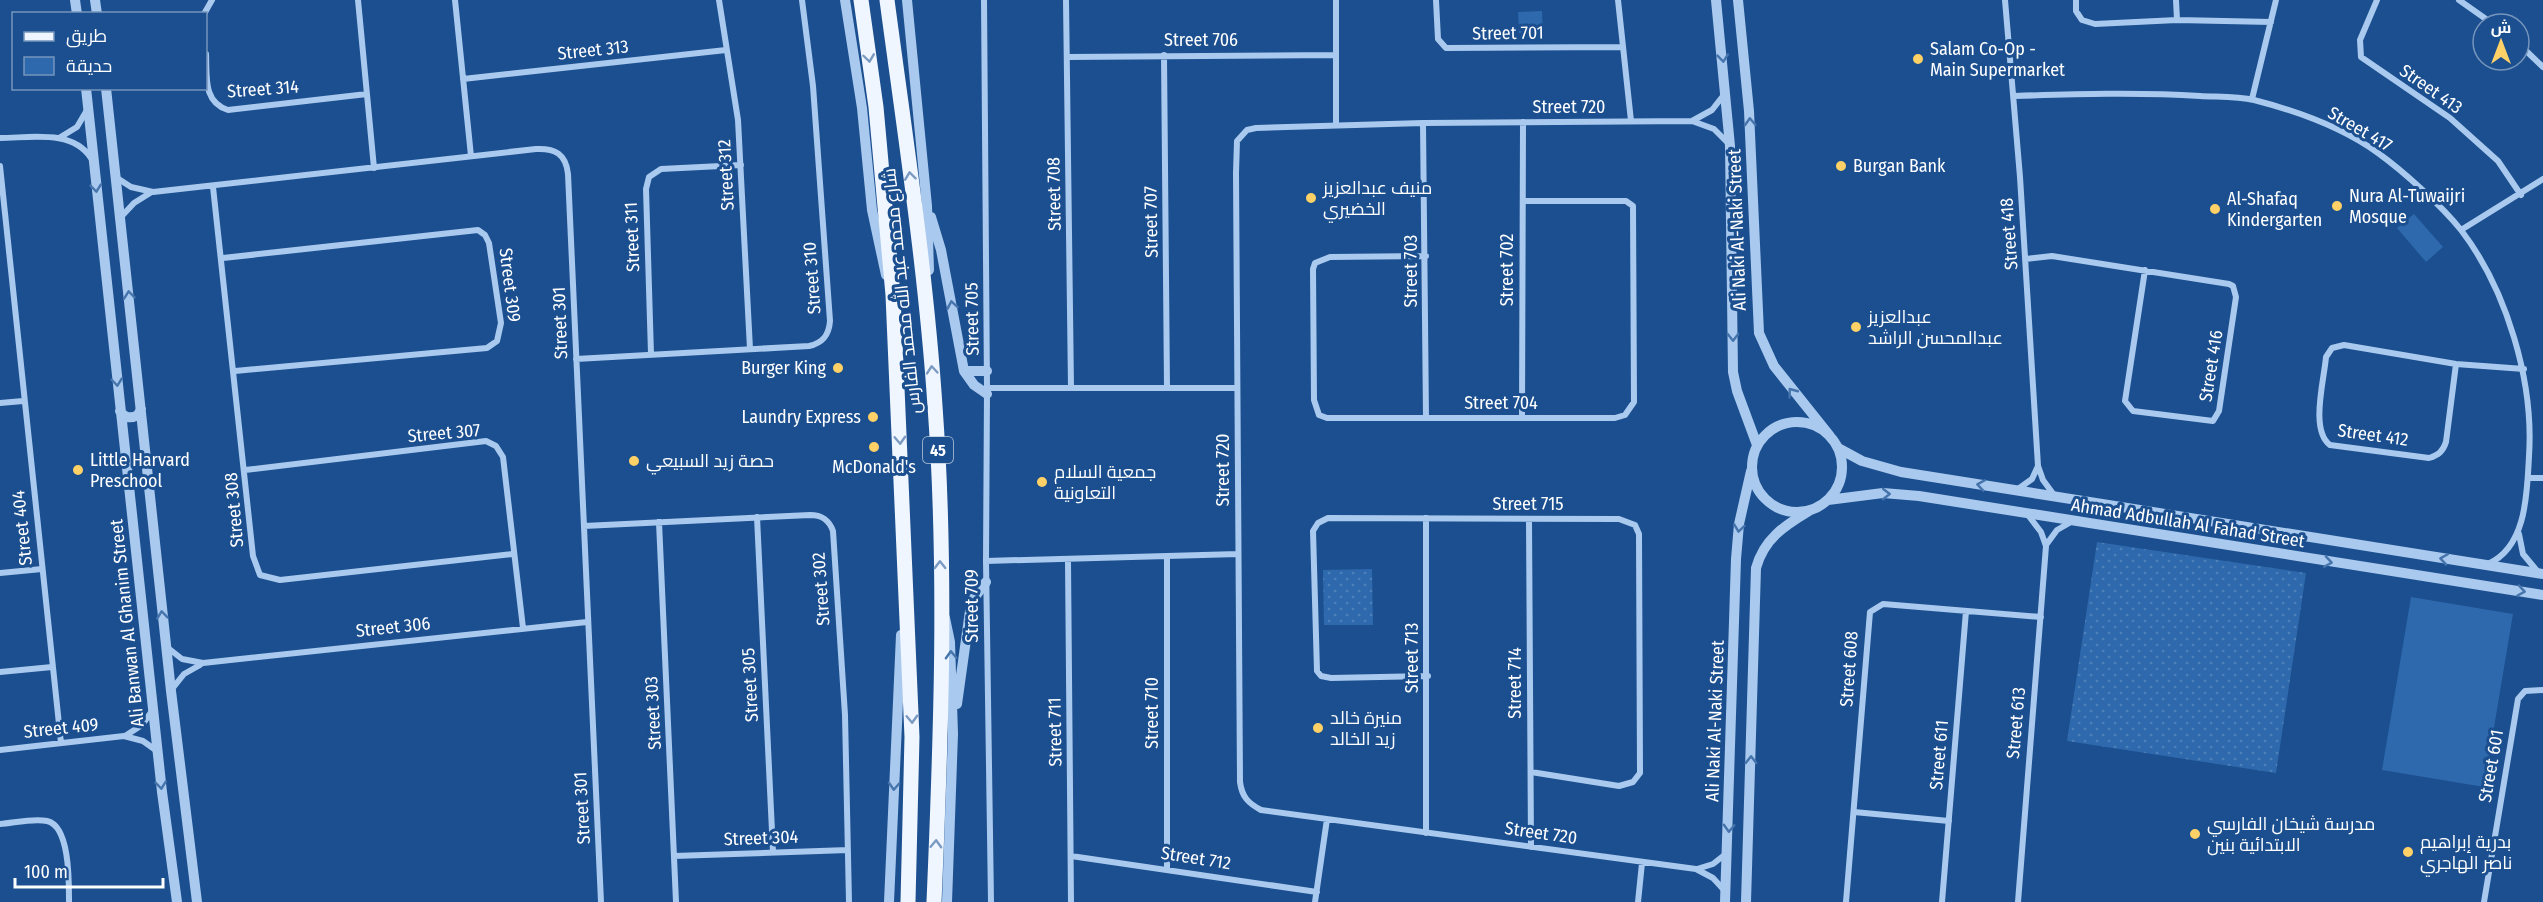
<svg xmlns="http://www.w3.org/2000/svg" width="2543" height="902" viewBox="0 0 2543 902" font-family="'Fira Sans Condensed',Cairo,sans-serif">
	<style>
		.grass { fill: url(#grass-dots) }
		.green { fill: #2e69ad }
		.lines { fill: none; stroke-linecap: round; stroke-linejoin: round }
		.minor { stroke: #a9c9ee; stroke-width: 6 }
		.tertiary { stroke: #a9c9ee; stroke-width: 10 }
		.primary { stroke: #f0f6ff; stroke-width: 15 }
		.oneway { stroke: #7b9ac1 }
		.oneway2 { stroke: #4674ac }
		.poi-dot { fill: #ffd166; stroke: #1b4f8f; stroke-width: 2 }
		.labels { text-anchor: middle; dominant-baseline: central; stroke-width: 6; stroke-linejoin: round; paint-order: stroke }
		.shield { fill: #1b4f8f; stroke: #bbcadd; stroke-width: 1.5 }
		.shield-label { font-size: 16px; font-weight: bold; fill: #fff }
		.street-label { font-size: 18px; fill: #fff; stroke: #1b4f8f }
		.poi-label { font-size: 18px; fill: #fff; stroke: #1b4f8f; text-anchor: start }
	</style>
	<defs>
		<pattern id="grass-dots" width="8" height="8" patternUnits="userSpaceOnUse" patternTransform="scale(1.5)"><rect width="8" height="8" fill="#2e69ad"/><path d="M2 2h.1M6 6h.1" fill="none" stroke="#4d80b9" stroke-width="1.8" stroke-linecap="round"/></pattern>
	</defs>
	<rect width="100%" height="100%" fill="#1b4f8f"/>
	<!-- grass -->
	<path class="grass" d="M2097 542 2306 573 2276 773 2067 741Z
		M1372 569 1373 625H1324L1323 570Z"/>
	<!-- green -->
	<path class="green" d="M1542 11 1543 32 1519 33 1518 12Z
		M2414 214 2443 247 2426 262 2397 228Z
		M2411 597 2513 614 2484 787 2382 770Z"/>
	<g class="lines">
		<!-- minor -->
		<path class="minor" d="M358 0 374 168
			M455 0 471 156
			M719 0 738 120 750 349
			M984 0 987 388H1237
			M1066 0 1071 388
			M1436 0 1438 39 1446 48 1623 47
			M1618 0 1631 121
			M2005 0 2020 177 2038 466 2043 480 2054 495
			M2076 0V11L2082 20 2095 24 2177 20 2271 22
			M2176 0 2177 20
			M2377 0 2360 40 2361 57 2450 118 2498 161 2521 195
			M2459 0 2493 24
			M204 14 212 0
			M2519 44 2543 67
			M206 54C207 77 203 102 228 110L367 94
			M1164 55 1167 388
			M1067 57 1335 55
			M463 79 726 50
			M2014 96C2076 94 2138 92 2200 96 2217 97 2237 96 2254 100 2297 111 2342 127 2378 153 2403 171 2442 206 2461 230 2507 290 2534 382 2529 456 2527 492 2527 547 2488 564
			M2252 99 2276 0
			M1692 121 1712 110 1723 96
			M1423 123 1426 418
			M1336 125V0
			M0 138C30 138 72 129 91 158
			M59 138 77 127 87 110
			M0 166 61 743
			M117 178 131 187 153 192 536 149C555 148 566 154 568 174L601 902
			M213 187 253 556 260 575 280 580 513 554
			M121 217 134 203 150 193
			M2461 230 2543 179
			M1426 256 1330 257 1315 263 1313 269 1314 400 1319 415 1327 418H1615L1625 415 1634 402 1633 206 1626 201H1523
			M223 258 478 230 485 235 489 243 501 323 497 341 487 348 235 371
			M2026 259 2052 256 2229 284 2233 286 2236 297 2219 411 2213 421 2133 411 2125 401 2145 270
			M651 354 646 189 649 177 661 169 741 165
			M576 359 809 346C823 343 829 335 830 321L813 86 802 0
			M2456 364 2446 442C2443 451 2439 455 2429 458L2330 445C2310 430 2324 381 2326 357L2332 348 2344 345 2456 364 2524 369
			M0 403 23 401
			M1522 418 1523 122
			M245 470 486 441 496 446 503 457 523 628
			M2528 478H2543
			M2018 489 2032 479 2038 466
			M757 517 773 852
			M1529 520 1531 847
			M659 522 676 902
			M584 526 810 515C822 515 829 520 833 531L845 715 849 902
			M2519 534 2523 554 2538 572
			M2046 545 2057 530 2071 522
			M1167 557V869
			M986 561 987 391
			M1068 561 1071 902
			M0 573 42 569
			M168 648 182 659 203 663 587 622
			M0 672 52 667
			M1428 676 1331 678 1321 676 1317 671 1313 531 1318 523 1328 518 1619 519 1635 525 1639 534 1640 773 1633 782 1619 786 1531 772
			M172 689 184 674 200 665
			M125 736 142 725 152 711
			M0 750 124 736 143 741 157 751
			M1854 812 1949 821
			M0 824C14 823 33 818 47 821 70 826 69 882 69 902
			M1426 833V518
			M674 856 848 850
			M1071 856 1317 892
			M1697 869 1713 864 1727 853
			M1724 890 1713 878 1696 869 1261 810C1248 803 1242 797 1240 782L1236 173 1237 141 1247 130 1256 128 1423 123 1692 121 1714 129 1729 144
			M991 902 986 561 1238 554
			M1315 902 1327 819
			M1638 902 1642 863
			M1846 902 1870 612 1883 604 2041 617
			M1942 902 1966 611
			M2018 902 2046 546 2041 532 2028 515
			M2484 902 2518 699 2525 691 2543 690"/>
		<!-- tertiary -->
		<path class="tertiary" d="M75 0 77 14
			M95 0 97 14
			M845 0 862 108 872 210 886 275
			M907 0 927 206 929 270
			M1716 0 1730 146 1733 372 1737 391 1757 445
			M1738 0 1749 111 1759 333 1774 366 1830 436
			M86 88 162 792 177 902
			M106 88 171 691 197 902
			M931 217 941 250 964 371 974 385 987 394
			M964 371H987
			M120 411C124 418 131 419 138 415L141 409
			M1752 467a45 45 0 1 1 90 0a45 45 0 1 1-90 0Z
			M1838 448 1862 461 1901 472 2543 574
			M1828 500 1883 493 1919 496 2543 595
			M945 618 950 642 953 734 947 902
			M957 704 970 611 974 598 986 582
			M889 902 901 635
			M1725 902 1736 559 1739 524 1751 471
			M1746 902 1756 568C1764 539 1784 526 1809 511"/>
		<!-- primary -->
		<path class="primary" d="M861 0 876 107 893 295 912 737 908 902
			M887 0C905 135 926 271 935 406 947 571 941 738 934 902"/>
	</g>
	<!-- one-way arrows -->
	<defs><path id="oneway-chevron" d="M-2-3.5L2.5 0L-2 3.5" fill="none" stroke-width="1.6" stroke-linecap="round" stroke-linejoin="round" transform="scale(1.5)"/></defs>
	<g class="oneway">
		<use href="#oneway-chevron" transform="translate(869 58) rotate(82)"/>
		<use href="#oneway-chevron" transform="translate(910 176) rotate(-97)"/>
		<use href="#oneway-chevron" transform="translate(932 370) rotate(-95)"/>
		<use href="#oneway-chevron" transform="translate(900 440) rotate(87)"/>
		<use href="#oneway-chevron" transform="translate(940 565) rotate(-91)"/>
		<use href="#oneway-chevron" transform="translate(912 719) rotate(88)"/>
		<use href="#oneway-chevron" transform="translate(936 844) rotate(-88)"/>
	</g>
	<g class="oneway2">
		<use href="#oneway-chevron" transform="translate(1723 58) rotate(84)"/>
		<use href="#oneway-chevron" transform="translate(1750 122) rotate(-92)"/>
		<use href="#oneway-chevron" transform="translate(96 188) rotate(84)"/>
		<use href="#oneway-chevron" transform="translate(129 295) rotate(-96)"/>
		<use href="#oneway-chevron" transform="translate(952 305) rotate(-100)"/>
		<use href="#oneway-chevron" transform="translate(1733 337) rotate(89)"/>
		<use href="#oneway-chevron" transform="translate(117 382) rotate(84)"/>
		<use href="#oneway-chevron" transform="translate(1792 392) rotate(-127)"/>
		<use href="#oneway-chevron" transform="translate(1981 485) rotate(-171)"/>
		<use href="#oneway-chevron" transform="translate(1886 494)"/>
		<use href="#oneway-chevron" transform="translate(1739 528) rotate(98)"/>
		<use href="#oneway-chevron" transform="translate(2444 559) rotate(-171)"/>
		<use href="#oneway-chevron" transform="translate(2328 562) rotate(9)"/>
		<use href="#oneway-chevron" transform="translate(2521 591) rotate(9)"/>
		<use href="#oneway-chevron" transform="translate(162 615) rotate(-96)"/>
		<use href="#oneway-chevron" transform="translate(951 655) rotate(-92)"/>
		<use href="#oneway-chevron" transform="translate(1751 760) rotate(-89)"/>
		<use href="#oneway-chevron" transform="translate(161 785) rotate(84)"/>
		<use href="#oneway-chevron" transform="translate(894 786) rotate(93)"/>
		<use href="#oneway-chevron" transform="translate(1729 828) rotate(92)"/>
	</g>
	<!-- markers -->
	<g class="poi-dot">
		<circle cx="1918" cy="59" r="6"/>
		<circle cx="1841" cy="166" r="6"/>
		<circle cx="1311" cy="198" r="6"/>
		<circle cx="2337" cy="206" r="6"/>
		<circle cx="2215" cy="209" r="6"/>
		<circle cx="1856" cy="327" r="6"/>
		<circle cx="838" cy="368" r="6"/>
		<circle cx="873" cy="417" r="6"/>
		<circle cx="874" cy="447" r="6"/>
		<circle cx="634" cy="461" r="6"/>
		<circle cx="78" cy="470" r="6"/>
		<circle cx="1042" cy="482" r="6"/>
		<circle cx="1318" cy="728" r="6"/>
		<circle cx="2195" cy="834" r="6"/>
		<circle cx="2408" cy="852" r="6"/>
	</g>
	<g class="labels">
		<!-- shield labels -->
		<rect class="shield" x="923" y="437" width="30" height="26" rx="4.5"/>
		<g class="shield-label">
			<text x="938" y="450">45</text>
		</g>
		<!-- street labels -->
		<g class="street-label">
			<text transform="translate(1508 33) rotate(-1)">Street 701</text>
			<text x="1201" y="40">Street 706</text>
			<text transform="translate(593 50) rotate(-6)">Street 313</text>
			<text transform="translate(263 89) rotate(-4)">Street 314</text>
			<text transform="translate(2431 89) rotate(35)">Street 413</text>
			<text x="1569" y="107">Street 720</text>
			<text transform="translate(2360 129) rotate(30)">Street 417</text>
			<text transform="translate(726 175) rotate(-93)">Street 312</text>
			<text transform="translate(1054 194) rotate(-91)">Street 708</text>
			<text transform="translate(1151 222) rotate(-91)">Street 707</text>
			<text transform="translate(1737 230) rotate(-92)">Ali Naki Al-Naki Street</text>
			<text transform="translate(2009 234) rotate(-94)">Street 418</text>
			<text transform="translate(632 237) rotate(-92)">Street 311</text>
			<text transform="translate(1507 270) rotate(-90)">Street 702</text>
			<text transform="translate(1411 271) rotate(-90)">Street 703</text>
			<text transform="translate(812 278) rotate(-94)">Street 310</text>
			<text transform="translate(510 285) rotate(83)">Street 309</text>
			<text transform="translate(902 291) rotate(-96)">شارع محمد عبد الله محمد الفارس</text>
			<text transform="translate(972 319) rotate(-91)">Street 705</text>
			<text transform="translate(560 323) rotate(-92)">Street 301</text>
			<text transform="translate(2211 366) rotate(-81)">Street 416</text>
			<text x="1501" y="403">Street 704</text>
			<text transform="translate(444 433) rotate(-5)">Street 307</text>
			<text transform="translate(2373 435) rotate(8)">Street 412</text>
			<text transform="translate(1223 470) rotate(-90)">Street 720</text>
			<text x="1528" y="504">Street 715</text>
			<text transform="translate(234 510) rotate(-95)">Street 308</text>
			<text transform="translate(2188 523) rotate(9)">Ahmad Adbullah Al Fahad Street</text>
			<text transform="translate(22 528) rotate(-96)">Street 404</text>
			<text transform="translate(821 589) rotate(-94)">Street 302</text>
			<text transform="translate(972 606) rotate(-90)">Street 709</text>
			<text transform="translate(127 623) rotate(-96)">Ali Banwan Al Ghanim Street</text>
			<text transform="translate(393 627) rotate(-6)">Street 306</text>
			<text transform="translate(1412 658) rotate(-90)">Street 713</text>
			<text transform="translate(1849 669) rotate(-86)">Street 608</text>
			<text transform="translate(1515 683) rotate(-90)">Street 714</text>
			<text transform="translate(750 685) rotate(-93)">Street 305</text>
			<text transform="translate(653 713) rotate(-93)">Street 303</text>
			<text transform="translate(1152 713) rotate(-90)">Street 710</text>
			<text transform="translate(1715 721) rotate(-88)">Ali Naki Al-Naki Street</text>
			<text transform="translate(2016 723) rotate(-85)">Street 613</text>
			<text transform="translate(61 728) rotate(-6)">Street 409</text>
			<text transform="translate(1055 732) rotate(-91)">Street 711</text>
			<text transform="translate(1939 755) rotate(-85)">Street 611</text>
			<text transform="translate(2491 766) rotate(-80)">Street 601</text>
			<text transform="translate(582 808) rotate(-93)">Street 301</text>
			<text transform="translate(1541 833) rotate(8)">Street 720</text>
			<text transform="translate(761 838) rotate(-2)">Street 304</text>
			<text transform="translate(1196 858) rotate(9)">Street 712</text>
		</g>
		<!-- poi labels -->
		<g class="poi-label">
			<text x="1930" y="49">Salam Co-Op -<tspan x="1930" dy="21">Main Supermarket</tspan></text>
			<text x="1853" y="166">Burgan Bank</text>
			<text x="1323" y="188">منيف عبدالعزيز<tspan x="1323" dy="21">الخضيري</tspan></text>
			<text x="2349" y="196">Nura Al-Tuwaijri<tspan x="2349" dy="21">Mosque</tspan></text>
			<text x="2227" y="199">Al-Shafaq<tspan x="2227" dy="21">Kindergarten</tspan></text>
			<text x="1868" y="317">عبدالعزيز<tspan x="1868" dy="21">عبدالمحسن الراشد</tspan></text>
			<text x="826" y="368" text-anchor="end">Burger King</text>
			<text x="861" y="417" text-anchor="end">Laundry Express</text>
			<text x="90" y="460">Little Harvard<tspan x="90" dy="21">Preschool</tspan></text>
			<text x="646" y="461">حصة زيد السبيعي</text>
			<text x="874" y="467" text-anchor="middle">McDonald's</text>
			<text x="1054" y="472">جمعية السلام<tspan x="1054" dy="21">التعاونية</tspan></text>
			<text x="1330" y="718">منيرة خالد<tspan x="1330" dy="21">زيد الخالد</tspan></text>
			<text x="2207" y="824">مدرسة شيخان الفارسي<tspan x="2207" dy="21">الابتدائية بنين</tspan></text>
			<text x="2420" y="842">بدرية إبراهيم<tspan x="2420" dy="21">ناصر الهاجري</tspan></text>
		</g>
	</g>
	<!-- legend -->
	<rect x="12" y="12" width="195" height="78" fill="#1b4f8f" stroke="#7695bc" stroke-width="1.5"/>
	<rect x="24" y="32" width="30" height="9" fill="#f0f6ff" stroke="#7695bc" stroke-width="1.5"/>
	<text x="66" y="42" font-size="18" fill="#ffffff">طريق</text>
	<rect x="24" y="57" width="30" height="18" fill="#2e69ad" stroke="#7695bc" stroke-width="1.5"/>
	<text x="66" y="72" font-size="18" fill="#ffffff">حديقة</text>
	<!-- north arrow -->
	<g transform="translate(2501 42)"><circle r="28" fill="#1b4f8f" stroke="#7695bc" stroke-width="1.5"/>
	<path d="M0-4.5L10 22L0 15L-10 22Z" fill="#ffd166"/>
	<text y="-9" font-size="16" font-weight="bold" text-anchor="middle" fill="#ffffff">ش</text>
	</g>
	<!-- scale -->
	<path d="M15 878v9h148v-9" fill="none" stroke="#ffffff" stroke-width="3"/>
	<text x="24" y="878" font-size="18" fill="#ffffff" stroke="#1b4f8f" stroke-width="4.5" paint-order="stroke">100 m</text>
</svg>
